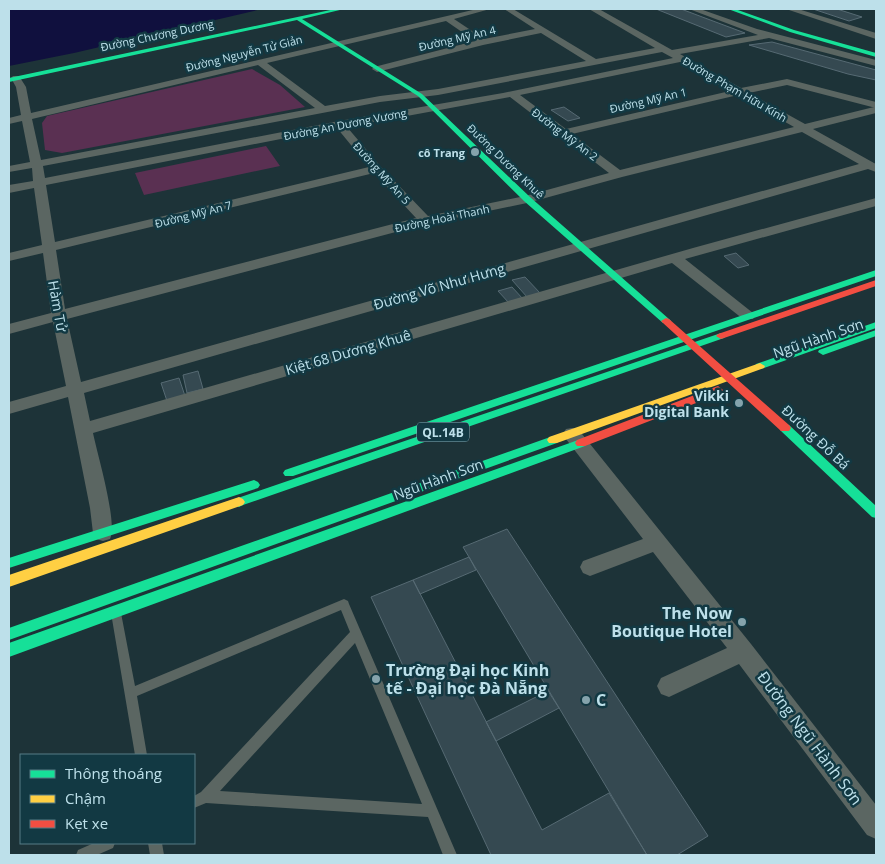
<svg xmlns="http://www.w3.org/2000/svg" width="885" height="864" viewBox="0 0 885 864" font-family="'Open Sans',sans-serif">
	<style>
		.green { fill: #5a3052 }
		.water { fill: #10103e }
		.building { fill: #354951; stroke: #566a73 }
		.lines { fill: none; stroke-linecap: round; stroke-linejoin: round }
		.lane { fill: #5b6662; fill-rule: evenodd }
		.street { fill: #5b6662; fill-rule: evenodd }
		.fast { fill: #16e098; fill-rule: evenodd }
		.slow { fill: #ffcf43; fill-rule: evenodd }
		.jam { fill: #f24e42; fill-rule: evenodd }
		.poi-dot { fill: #85a3ac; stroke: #123943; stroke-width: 2 }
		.labels { text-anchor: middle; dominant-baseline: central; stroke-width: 5; stroke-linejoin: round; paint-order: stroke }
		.far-street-label { font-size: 11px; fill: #bde0ea; stroke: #123943 }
		.far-poi-label { font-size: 11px; font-weight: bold; fill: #bde0ea; stroke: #123943; text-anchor: end }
		.shield { fill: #123943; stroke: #8aaeb8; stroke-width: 1 }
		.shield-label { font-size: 12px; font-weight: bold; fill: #bde0ea }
		.street-label { font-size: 14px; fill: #bde0ea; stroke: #123943 }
		.poi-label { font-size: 14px; font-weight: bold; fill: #bde0ea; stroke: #123943; text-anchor: end }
		.near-poi-label { font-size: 16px; font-weight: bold; fill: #bde0ea; stroke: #123943; text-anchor: start }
		.near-street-label { font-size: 16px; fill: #bde0ea; stroke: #123943 }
	</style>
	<rect width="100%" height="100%" fill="#1d3338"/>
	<!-- green -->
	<path class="green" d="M252 69 280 85 305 107 62 153 45 150 42 123 47 116Z
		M266 146 280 166 144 195 135 173Z"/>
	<!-- water -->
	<path class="water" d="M9 9H262L74 53 9 66Z"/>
	<!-- building -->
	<path class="building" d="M656 9H681L745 33 726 37Z
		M813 9H837L862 17 849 21Z
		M772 42 876 70V80L848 74 749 45Z
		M564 107 580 118 568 121 551 110Z
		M736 253 749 265 738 268 724 256Z
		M525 277 540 293 527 297 512 280Z
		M512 287 523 299 509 303 498 291Z
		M198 371 203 389 187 393 183 375Z
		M179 378 185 396 167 401 161 383Z
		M507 529 708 836 677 855H647L463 547Z
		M469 557 476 570 420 594 413 580Z
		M413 580 542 830 609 793 647 855H491L371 597Z
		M548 691 559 708 496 741 486 722Z"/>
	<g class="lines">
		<!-- lane -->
		<path class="lane" d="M344 599 348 601 349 604 457 855H443L428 817 206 803 194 808V796L201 792 350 632 341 610 137 696 147 755H135L111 613 112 610 116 608 120 610 121 613 135 686ZM355 643 422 804 220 791Z
			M94 843H115L113 848 97 855H76L78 850Z
			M148 843H162L164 855H150Z"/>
		<!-- street -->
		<path class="street" d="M477 9H490L454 19 484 39 535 29 504 9H513L596 59 655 48 589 9H599L672 50 758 35 689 9H700L757 29 876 60V66L769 38 680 54 741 88 787 79 876 102V113L813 129 874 163 876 164V172L868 169 84 393 90 421 693 248 876 198V206L685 259 753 313 755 316 753 319H743L672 263 93 433C97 453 118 523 110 539L103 541 96 539 93 533 90 508 68 397 9 414V402L66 386 53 322 9 334V324L51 313 43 253 9 261V253L42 245 34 188 9 193V185L33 181 32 168 9 172V166L30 162 22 121 9 124V118L21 115 16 87 11 78 13 76H19L26 87 31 113ZM446 21 475 41 374 67 372 69 377 72 483 45 541 33 586 61 438 89 380 96 325 106 267 63ZM662 52 673 58 503 93 339 121 45 178 43 166 380 102 438 95ZM680 62 730 91 566 129 520 95ZM258 65 315 108 41 160 32 119ZM787 85 872 107H874L805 124 749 93ZM738 95 794 127 620 170 572 134ZM510 97 609 173 525 196 428 216 381 167 347 127ZM337 128 369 167 55 242 46 185ZM802 132 859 164 81 382 67 319 426 224 527 203 622 177ZM374 173 416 218 65 309 56 250Z
			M786 9H798L876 33V39Z
			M572 428 578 429 751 644 876 805V839L867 835 739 664 669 697 661 694 657 686 661 678 727 648 653 552 590 576 583 573 580 567 583 561 643 539 566 439 563 434 566 429Z"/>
		<!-- fast -->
		<path class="fast" d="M335 9H344L302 19 422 94 530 197 669 319 671 321 669 323H663L524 201 418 96 297 20 9 82V78Z
			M728 9H735L794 30 876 53V57L790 32Z
			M876 270V276L293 476H285L283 473 285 470Z
			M876 322V328L764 368 760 369 755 366 756 364Z
			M876 330V336L823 355 818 352 819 350Z
			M721 333 726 336 724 338 243 505 239 507 235 505 233 502 235 499Z
			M785 424 789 425 876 506V518L872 517 781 431 779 428Z
			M553 436 557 437 559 440 557 443 9 640V628Z
			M581 439 585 440 587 443 585 446 9 657V643Z
			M254 480 258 482 260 485 258 488 9 568V558Z"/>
		<!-- slow -->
		<path class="slow" d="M760 363 765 366 764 368 557 443H549L547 440 549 437Z
			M239 497 243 499 245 502 243 505 9 587V575Z"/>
		<!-- jam -->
		<path class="jam" d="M876 280V286L724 338 721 339 716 336 718 334Z
			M666 318 669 319 789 425 791 428 789 431H781L663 323 661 321Z
			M718 386 723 390 722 393 585 446H577L575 443 577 440Z"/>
	</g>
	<!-- markers -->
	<g class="poi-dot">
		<circle cx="475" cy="152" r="5"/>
		<circle cx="739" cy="403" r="5"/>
		<circle cx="742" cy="622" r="5"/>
		<circle cx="376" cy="679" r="5"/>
		<circle cx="586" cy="700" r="5"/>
	</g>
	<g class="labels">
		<!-- far-street labels -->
		<g class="far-street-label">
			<text transform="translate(157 35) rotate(-12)">Đường Chương Dương</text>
			<text transform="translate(457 38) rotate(-13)">Đường Mỹ An 4</text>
			<text transform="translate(244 53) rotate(-14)">Đường Nguyễn Tử Giản</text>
			<text transform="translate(735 89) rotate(30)">Đường Phạm Hữu Kính</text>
			<text transform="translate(648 100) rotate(-13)">Đường Mỹ An 1</text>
			<text transform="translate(345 124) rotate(-11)">Đường An Dương Vương</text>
			<text transform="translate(565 134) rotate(37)">Đường Mỹ An 2</text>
			<text transform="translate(506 161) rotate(44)">Đường Dương Khuê</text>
			<text transform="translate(382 173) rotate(48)">Đường Mỹ An 5</text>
			<text transform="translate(193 214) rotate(-14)">Đường Mỹ An 7</text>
			<text transform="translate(442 218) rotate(-12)">Đường Hoài Thanh</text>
		</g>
		<!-- far-poi labels -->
		<g class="far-poi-label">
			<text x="465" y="152">cô Trang</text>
		</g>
		<!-- shield labels -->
		<rect class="shield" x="417" y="422.5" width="52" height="19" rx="4"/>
		<g class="shield-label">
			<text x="443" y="432">QL.14B</text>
		</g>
		<!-- street labels -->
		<g class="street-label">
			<text transform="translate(439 286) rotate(-16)">Đường Võ Như Hưng</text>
			<text transform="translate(58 306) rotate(80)">Hàm Tử</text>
			<text transform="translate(818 338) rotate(-19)">Ngũ Hành Sơn</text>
			<text transform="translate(348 352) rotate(-16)">Kiệt 68 Dương Khuê</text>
			<text transform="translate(816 437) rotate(43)">Đường Đỗ Bá</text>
			<text transform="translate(438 479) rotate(-20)">Ngũ Hành Sơn</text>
		</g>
		<!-- poi labels -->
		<g class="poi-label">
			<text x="729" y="395">Vikki<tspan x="729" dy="16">Digital Bank</tspan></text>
		</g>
		<!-- near-poi labels -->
		<g class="near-poi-label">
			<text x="732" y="613" text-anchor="end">The Now<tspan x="732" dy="18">Boutique Hotel</tspan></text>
			<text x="386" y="670">Trường Đại học Kinh<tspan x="386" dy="18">tế - Đại học Đà Nẵng</tspan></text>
			<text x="596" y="700">C</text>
		</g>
		<!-- near-street labels -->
		<g class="near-street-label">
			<text transform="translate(810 738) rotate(53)">Đường Ngũ Hành Sơn</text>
		</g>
	</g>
	<!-- border -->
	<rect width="885" height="864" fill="none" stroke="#bde0ea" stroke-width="20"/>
	<!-- legend -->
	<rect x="20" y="754" width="175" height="90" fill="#123943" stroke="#567c86"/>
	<rect x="30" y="770" width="25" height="8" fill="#16e098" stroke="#567c86"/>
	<text x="65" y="779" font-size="15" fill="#bde0ea">Thông thoáng</text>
	<rect x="30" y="795" width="25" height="8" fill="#ffcf43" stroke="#567c86"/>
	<text x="65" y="804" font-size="15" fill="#bde0ea">Chậm</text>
	<rect x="30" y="820" width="25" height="8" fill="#f24e42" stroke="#567c86"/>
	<text x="65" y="829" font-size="15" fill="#bde0ea">Kẹt xe</text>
</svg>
